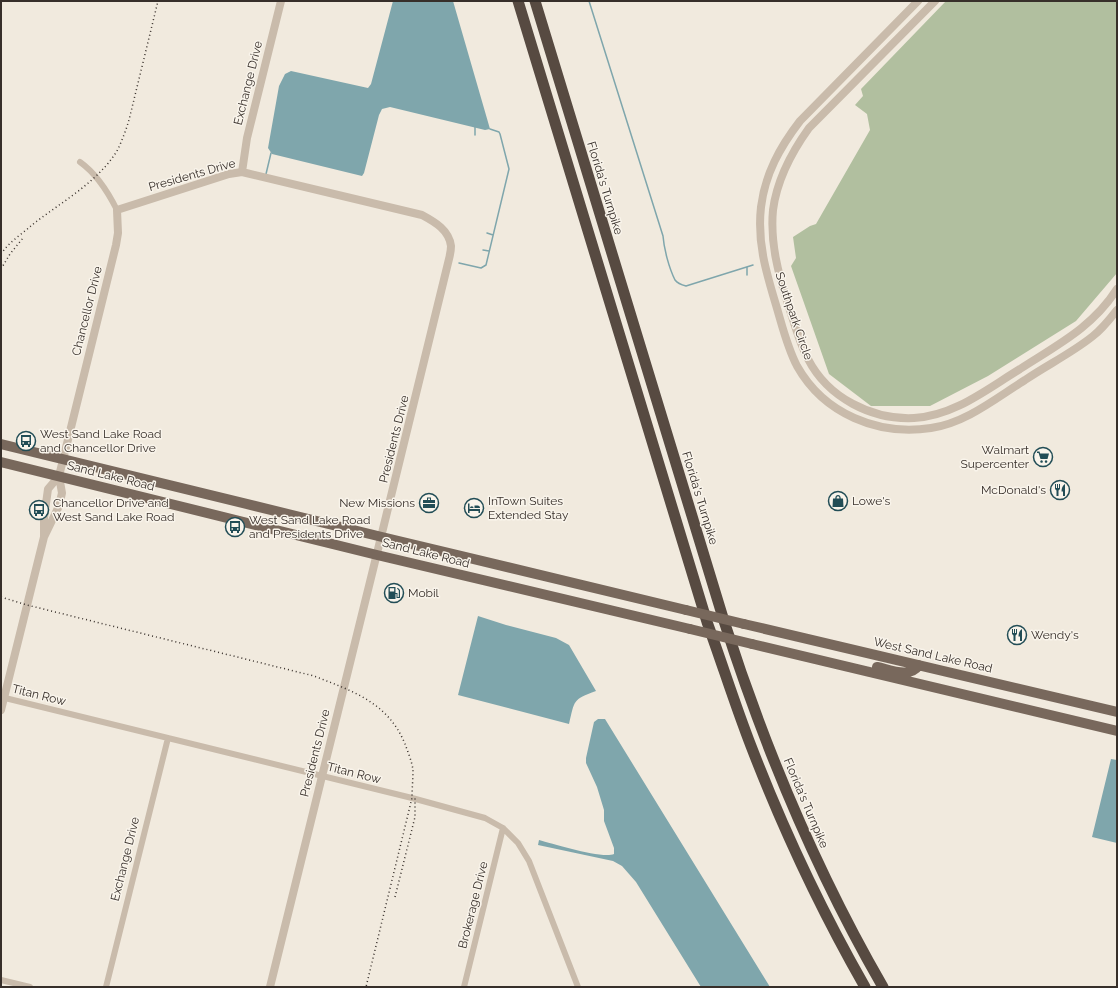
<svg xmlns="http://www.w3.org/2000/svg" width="1118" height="988" viewBox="0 0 1118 988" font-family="Raleway,sans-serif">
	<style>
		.green { fill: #b1bf9f }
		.water { fill: #7fa6ac }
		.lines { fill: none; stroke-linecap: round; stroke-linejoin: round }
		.stream { stroke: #7fa6ac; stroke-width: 1.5 }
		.minor { stroke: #c9bbab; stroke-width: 6 }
		.tertiary { stroke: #c9bbab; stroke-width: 8 }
		.primary { stroke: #78685c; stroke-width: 10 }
		.motorway { stroke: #574a41; stroke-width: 11 }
		.rail { stroke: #372f2a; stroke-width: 1.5; stroke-dasharray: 1 3; stroke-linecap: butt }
		.primary-bridge { stroke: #78685c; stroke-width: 10 }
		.labels { text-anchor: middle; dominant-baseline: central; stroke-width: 3; stroke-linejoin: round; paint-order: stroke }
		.street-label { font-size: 12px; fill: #372f2a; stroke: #f9f4eb }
		.poi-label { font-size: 12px; fill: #372f2a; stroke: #f9f4eb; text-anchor: start }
	</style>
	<rect width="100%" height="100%" fill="#f1eade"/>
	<!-- green -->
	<path class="green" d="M946 1H1117V273L1076 321 988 376 930 406H871L829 374 791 266 796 258 793 237 810 226 816 224 870 130 867 114 855 105 863 96 861 89Z"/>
	<!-- water -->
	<path class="water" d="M393 1H453L490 129 485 130 390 107 382 109 379 115 364 173 362 176 272 154 268 148 279 86 285 74 291 71 368 88 371 84Z
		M478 616 506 625 556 638 569 645 596 691C572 700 575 700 569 724L458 695Z
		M598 719H605L770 987H701L636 882 622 866 613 861 538 845 539 840C554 844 602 859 614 854V848L604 821V810L597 787 586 763V758L594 722Z
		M1111 759 1117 760V843L1092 837Z"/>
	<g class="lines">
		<!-- stream -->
		<path class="stream" d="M589 1 663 236C664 249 669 268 675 280 678 284 682 285 686 286L753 265
			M475 135V127
			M266 174 271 153
			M487 233 493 235
			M483 250 489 251
			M459 263 481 268 486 265 509 169 500 134 499 132 490 129
			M747 267V275"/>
		<!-- minor -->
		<path class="minor" d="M80 162C97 174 108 192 117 210
			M1 697 412 798 485 818 503 828 518 843 529 861 578 987
			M1 980 30 987
			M106 987 168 738
			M464 987 503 828"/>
		<!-- tertiary -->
		<path class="tertiary" d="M918 1 800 121C780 147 765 174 761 207 757 242 766 272 776 305 782 325 787 347 797 366 824 414 878 436 931 428 966 423 996 398 1025 380 1047 365 1072 353 1093 336 1102 329 1110 319 1117 310
			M935 1 809 128C791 153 777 179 773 210 770 242 778 273 788 304 794 322 799 342 808 359 828 398 872 420 914 418 954 416 987 389 1020 369 1057 345 1093 327 1117 289
			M242 172 247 138 281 1
			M44 536V518L48 489 59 476
			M1 710 44 537 59 506 62 493 59 476 116 245 118 233 117 210 229 174 242 172 422 215C435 222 449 230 451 246 451 250 450 255 449 259 390 502 330 744 270 987"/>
		<!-- primary -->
		<path class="primary" d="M1 444 382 537 686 610
			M1 462 377 555 690 629
			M744 624 1117 712
			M752 644 1117 731
			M877 667C891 670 909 679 919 665"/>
		<!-- motorway -->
		<path class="motorway" d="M518 1 707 622C722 663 735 705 751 746 783 829 821 910 865 987
			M535 1 724 621C765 749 816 871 883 987"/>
		<!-- rail -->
		<path class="rail" d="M1 254C9 242 22 234 32 225 61 202 97 183 117 151 122 141 126 130 129 120L158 1
			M1 269 10 254 23 238
			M1 597 27 605 314 676C352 691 388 702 405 744 408 752 412 762 413 770 413 779 412 789 412 798L366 987
			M395 897 415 817V798"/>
		<!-- primary-bridge -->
		<path class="primary-bridge" d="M686 610 744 624
			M690 629 752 644"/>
	</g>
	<!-- icons -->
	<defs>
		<g id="bus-ring" transform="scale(1)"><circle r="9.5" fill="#f9f4eb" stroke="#224d56" stroke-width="1.5"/><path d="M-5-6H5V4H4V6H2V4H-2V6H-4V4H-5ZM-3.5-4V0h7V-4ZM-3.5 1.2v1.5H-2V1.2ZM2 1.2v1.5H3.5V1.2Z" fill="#224d56"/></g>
		<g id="supermarket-ring" transform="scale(1)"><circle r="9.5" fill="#f9f4eb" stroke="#224d56" stroke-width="1.5"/><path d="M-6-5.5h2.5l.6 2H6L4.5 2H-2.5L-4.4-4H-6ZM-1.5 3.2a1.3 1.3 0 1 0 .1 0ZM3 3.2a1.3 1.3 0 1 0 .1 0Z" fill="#224d56"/></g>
		<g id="restaurant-ring" transform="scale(1)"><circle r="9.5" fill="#f9f4eb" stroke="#224d56" stroke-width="1.5"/><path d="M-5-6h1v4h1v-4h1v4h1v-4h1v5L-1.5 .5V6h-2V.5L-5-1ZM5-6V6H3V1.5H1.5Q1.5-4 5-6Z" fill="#224d56"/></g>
		<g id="shop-ring" transform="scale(1)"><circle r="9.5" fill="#f9f4eb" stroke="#224d56" stroke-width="1.5"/><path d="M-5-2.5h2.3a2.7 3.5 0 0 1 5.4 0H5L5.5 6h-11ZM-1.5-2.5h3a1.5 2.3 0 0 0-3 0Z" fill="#224d56"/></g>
		<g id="office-ring" transform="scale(1)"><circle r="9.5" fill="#f9f4eb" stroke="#224d56" stroke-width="1.5"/><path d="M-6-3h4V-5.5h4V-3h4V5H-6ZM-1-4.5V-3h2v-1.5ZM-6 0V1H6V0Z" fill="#224d56"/></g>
		<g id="hotel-ring" transform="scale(1)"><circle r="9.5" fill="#f9f4eb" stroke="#224d56" stroke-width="1.5"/><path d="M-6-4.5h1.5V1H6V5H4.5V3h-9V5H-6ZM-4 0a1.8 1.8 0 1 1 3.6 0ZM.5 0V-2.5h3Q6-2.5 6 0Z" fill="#224d56"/></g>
		<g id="fuel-ring" transform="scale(1)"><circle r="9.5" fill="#f9f4eb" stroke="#224d56" stroke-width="1.5"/><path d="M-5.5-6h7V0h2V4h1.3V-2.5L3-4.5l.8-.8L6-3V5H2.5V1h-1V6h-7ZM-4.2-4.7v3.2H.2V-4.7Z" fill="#224d56"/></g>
	</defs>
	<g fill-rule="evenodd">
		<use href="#bus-ring" x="26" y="441"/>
		<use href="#supermarket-ring" x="1043" y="457"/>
		<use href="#restaurant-ring" x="1060" y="490"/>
		<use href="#shop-ring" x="838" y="501"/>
		<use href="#office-ring" x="429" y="503"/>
		<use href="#hotel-ring" x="474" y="508"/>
		<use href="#bus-ring" x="39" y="510"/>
		<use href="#bus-ring" x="235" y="527"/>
		<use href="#fuel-ring" x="394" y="593"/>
		<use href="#restaurant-ring" x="1017" y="635"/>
	</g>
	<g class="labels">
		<!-- street labels -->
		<g class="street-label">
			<text transform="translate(248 83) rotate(-76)">Exchange Drive</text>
			<text transform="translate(192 175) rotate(-16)">Presidents Drive</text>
			<text transform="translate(605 188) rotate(73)">Florida's Turnpike</text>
			<text transform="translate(87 311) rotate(-76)">Chancellor Drive</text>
			<text transform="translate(794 316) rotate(71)">Southpark Circle</text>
			<text transform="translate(394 439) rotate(-76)">Presidents Drive</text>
			<text transform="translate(111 476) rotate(14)">Sand Lake Road</text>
			<text transform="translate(700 498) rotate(73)">Florida's Turnpike</text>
			<text transform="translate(426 553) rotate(14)">Sand Lake Road</text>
			<text transform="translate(933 655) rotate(13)">West Sand Lake Road</text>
			<text transform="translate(39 695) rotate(14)">Titan Row</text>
			<text transform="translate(315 753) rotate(-76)">Presidents Drive</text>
			<text transform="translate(354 773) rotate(14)">Titan Row</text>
			<text transform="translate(806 803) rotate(67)">Florida's Turnpike</text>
			<text transform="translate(125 859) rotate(-76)">Exchange Drive</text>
			<text transform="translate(473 905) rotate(-76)">Brokerage Drive</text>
		</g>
		<!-- poi labels -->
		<g class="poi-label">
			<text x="40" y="434">West Sand Lake Road<tspan x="40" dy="14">and Chancellor Drive</tspan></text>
			<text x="1029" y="450" text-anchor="end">Walmart<tspan x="1029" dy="14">Supercenter</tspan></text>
			<text x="1046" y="490" text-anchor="end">McDonald's</text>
			<text x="488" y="501">InTown Suites<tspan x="488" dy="14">Extended Stay</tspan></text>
			<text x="852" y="501">Lowe's</text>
			<text x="53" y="503">Chancellor Drive and<tspan x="53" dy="14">West Sand Lake Road</tspan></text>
			<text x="415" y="503" text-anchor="end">New Missions</text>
			<text x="249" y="520">West Sand Lake Road<tspan x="249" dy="14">and Presidents Drive</tspan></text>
			<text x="408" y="593">Mobil</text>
			<text x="1031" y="635">Wendy's</text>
		</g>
	</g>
	<!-- border -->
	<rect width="1118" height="988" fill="none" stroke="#372f2a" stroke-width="4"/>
</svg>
